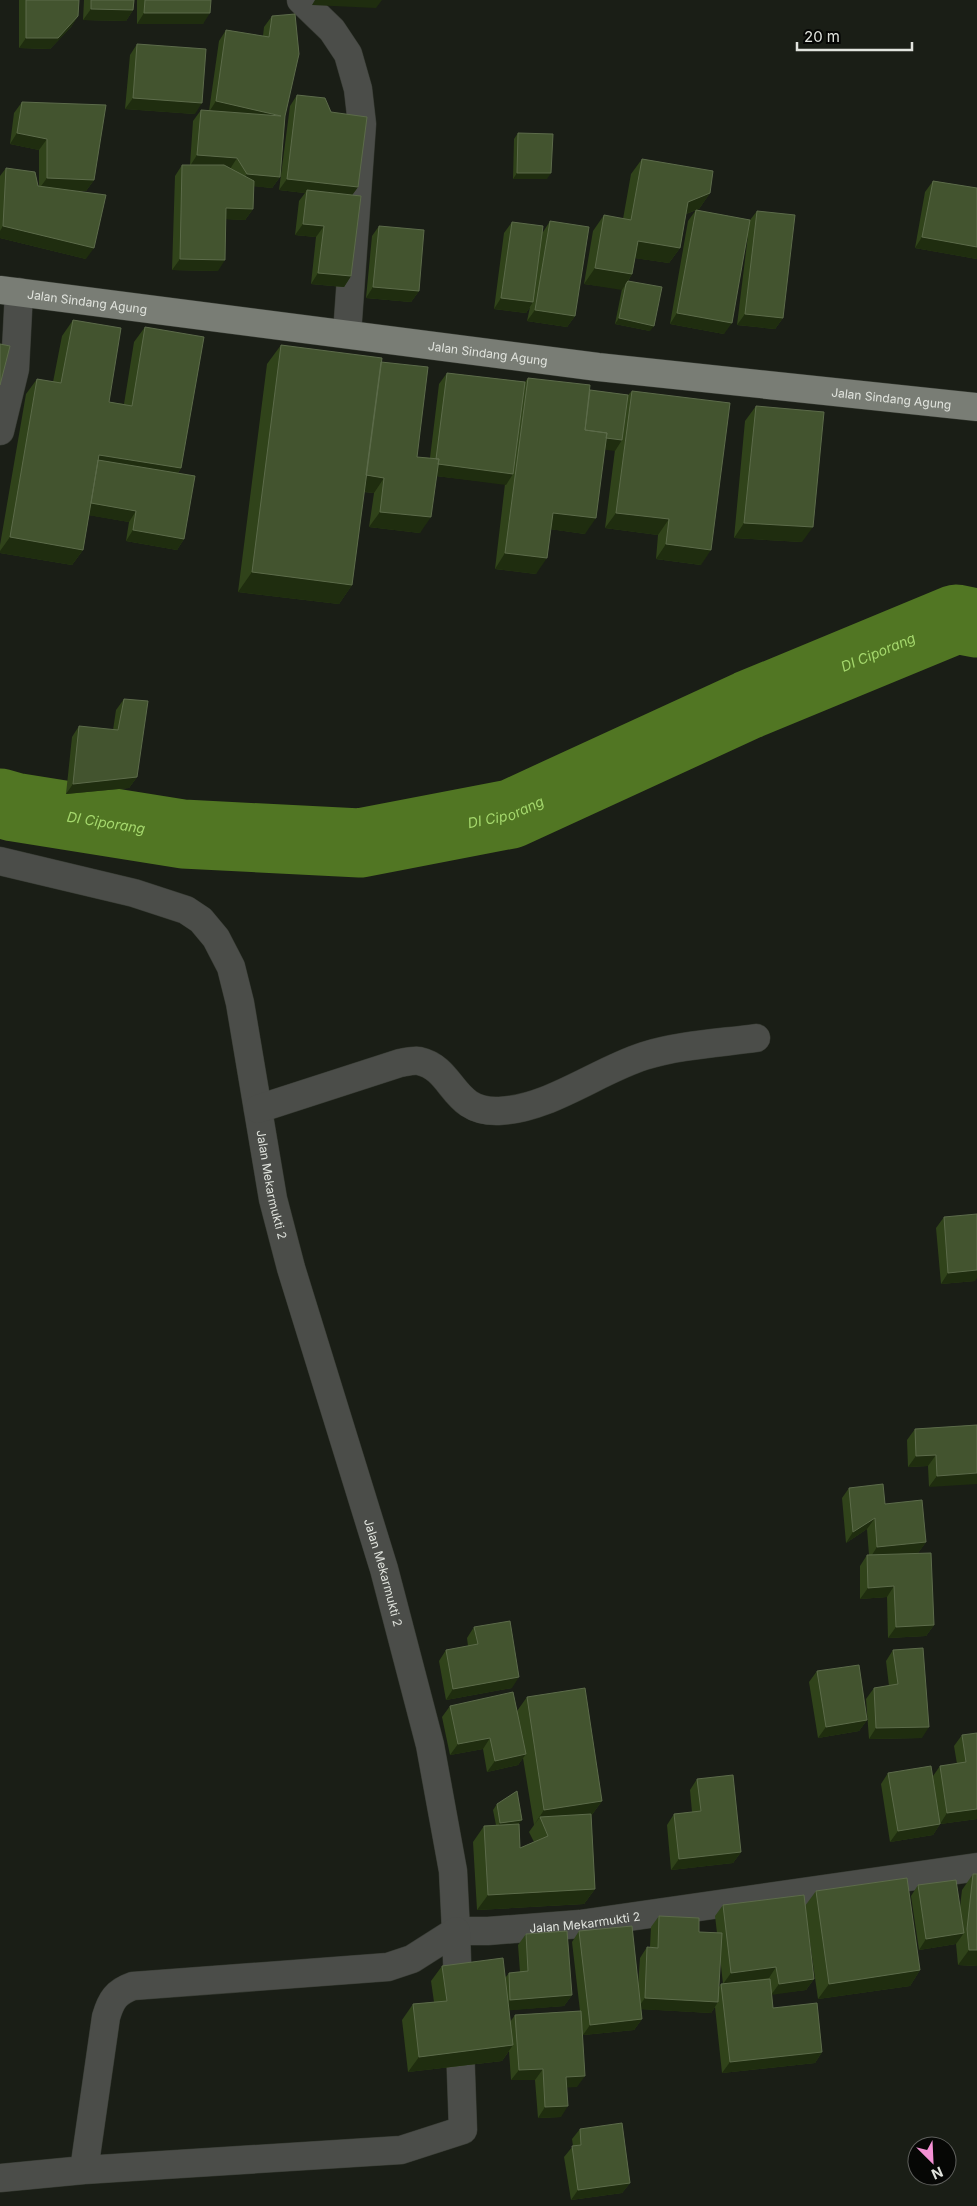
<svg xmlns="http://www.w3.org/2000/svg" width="977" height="2206" viewBox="0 0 977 2206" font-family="Inter,sans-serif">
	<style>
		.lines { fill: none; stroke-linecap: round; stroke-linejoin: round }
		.river { stroke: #517623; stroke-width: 69 }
		.street-casing { stroke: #363a32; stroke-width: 29 }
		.primary-casing { stroke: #363a32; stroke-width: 29 }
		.street { stroke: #4b4d49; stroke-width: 28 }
		.primary { stroke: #797d75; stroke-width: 28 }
		.wall { fill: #30431a; fill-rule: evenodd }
		.shaded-wall { fill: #1f2d0f }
		.building { fill: #43542f; stroke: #5c6b4a }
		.labels { text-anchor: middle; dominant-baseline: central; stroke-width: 4; stroke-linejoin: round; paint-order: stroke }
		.street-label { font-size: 12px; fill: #e1e4de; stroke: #060705 }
		.water-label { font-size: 14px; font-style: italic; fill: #a5d86d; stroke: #060705 }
	</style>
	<rect width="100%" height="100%" fill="#1a1e16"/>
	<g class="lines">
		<!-- river -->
		<path class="river" id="s1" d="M0 803 14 807 183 834 360 843 511 814 748 705 956 619 977 623"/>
		<!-- street casing -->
		<g class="street-casing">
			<g id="street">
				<path d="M301 0 332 30 348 54 358 89 362 124 347 334"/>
				<path d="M0 431 15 369 19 292"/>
				<path id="s2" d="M0 861 134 893 186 910 201 920 216 938 231 967 240 1003 273 1199 291 1268 384 1569 430 1745 453 1871 456 1931H488L580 1924 977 1867"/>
				<path d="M258 1109 400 1063C406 1062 414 1060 419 1061 455 1069 451 1113 499 1111 549 1109 597 1071 644 1056 679 1045 719 1043 756 1038"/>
				<path d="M0 2178 84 2170 106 2017C111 2000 116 1992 133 1986L388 1967 412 1959 456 1931 463 2130 401 2150 84 2170"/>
			</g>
		</g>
		<!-- primary casing -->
		<g class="primary-casing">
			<g id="primary">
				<path id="s3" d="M0 290 598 367 977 407"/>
			</g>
		</g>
		<!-- street -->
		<use href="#street" class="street"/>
		<!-- primary -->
		<use href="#primary" class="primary"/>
	</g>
	<!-- wall -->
	<path class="wall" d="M19 0H79L78 16 71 27 50 49 19 48Z
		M84 0H134L133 10 126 21 83 20Z
		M137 0H211L203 24H137Z
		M272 16 285 116 280 177 272 188 254 186 253 209 245 220 226 219 218 271 172 270 175 176 182 165H190L193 121 201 110 209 111 219 41 226 30 263 36 264 27Z
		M137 44 195 114 125 109 130 55Z
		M297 95 358 187 352 195 351 276 344 287 311 284 316 237 295 235 299 201 305 193 279 190 290 106Z
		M22 102 94 180 86 191 65 190 86 259 0 238V176L6 168 38 186H39V150L10 144 14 113Z
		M518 133 547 179H513L514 139Z
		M642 159 710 193 699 209 686 214 680 248 669 263 635 258 632 274 628 281 650 331 615 324 622 289 584 284 593 231 604 215 623 219 631 174Z
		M933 181 977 188V259L915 248 925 192Z
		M696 210 750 220 757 211 783 318 775 329 737 325 748 235 724 334 670 324 688 221Z
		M550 221 575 316 567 327 527 321 530 307 526 313 494 309 504 233 512 222 543 232Z
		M379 226 419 291 411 302 366 298 372 236Z
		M73 320 109 402 124 404 134 342 145 327 181 468 178 473 184 539 177 550 126 541 129 522 89 515 83 550 72 565 0 553V545L26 394 37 379 53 382 62 336Z
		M281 345 381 362 417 457 430 458 439 384 447 373 525 382 528 378 590 390 628 395 632 391 701 565 656 559 658 535 605 528 615 450 605 449 585 534 550 529 536 574 495 569 505 484 436 476 420 533 369 527 374 493 364 492 352 585 339 604 238 592 267 364Z
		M756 406 802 542 734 538 745 421Z
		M124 699 137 777 129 788 66 794 72 737 79 726 113 730 116 710Z
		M944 1217 975 1281 941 1284 936 1228Z
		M977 1425 929 1487 928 1466 908 1467 907 1440 915 1429Z
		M849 1488 885 1504 926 1542 918 1553 904 1554 934 1625 926 1636 888 1638 887 1597 860 1599V1566L867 1555H869L867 1529 846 1543 842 1498Z
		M474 1627 512 1688 446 1700 439 1661 446 1650 468 1646 467 1638Z
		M893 1650 922 1738 869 1739 866 1699 874 1688 889 1686 886 1661Z
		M817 1671 867 1720 859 1731 818 1738 809 1682Z
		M527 1697 602 1801 591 1816 595 1889 584 1904 477 1910 473 1842 484 1826 496 1825 493 1810 497 1804 519 1824 520 1848 534 1842 529 1832 534 1825 523 1758 518 1765 487 1772 483 1749 450 1755 442 1717 450 1706 517 1711Z
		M962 1735 977 1819 940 1824 933 1835 890 1842 881 1784 888 1773 933 1776 940 1766 957 1764 954 1746Z
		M697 1779 741 1852 733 1863 671 1870 667 1825 674 1814 692 1812 690 1790Z
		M973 1874 977 1966 958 1965 956 1944 919 1950 911 1896 918 1885 960 1907 962 1890Z
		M816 1891 920 1970 910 1986 818 1999 806 1915 814 1979 806 1990 772 1994 773 2008 822 2052 815 2063 722 2073 715 2007 711 2013 641 2009 642 2019 634 2030 583 2035 582 2026 577 2087H567L561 2117 538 2118 535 2080H511L509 2051 502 2061 408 2072 402 2020 413 2004 434 2002 431 1981 442 1966 505 1978 509 1973 520 1972 518 1945 526 1934 572 1995 564 2006 509 2010 510 2022 515 2015 580 2011 572 1942 579 1931 638 1986 640 1958 647 1947H650L651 1927 659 1916 699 1932 717 1933 715 1916 723 1905 805 1906ZM720 1957 723 1984 769 1979 721 1984 719 1987Z
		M580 2129 630 2183 622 2193 571 2200 564 2157 573 2146 572 2139Z"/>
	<!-- shaded-wall -->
	<path class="shaded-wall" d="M315 0H382L376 8 312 5Z
		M91 9 133 10 126 21 83 20Z
		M144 13H210L203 24H137Z
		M78 16 71 27 50 49 19 48 26 38Z
		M133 98 202 103 195 114 125 109Z
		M216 101 281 116 209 112Z
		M17 133 47 139 39 150 10 144Z
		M197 155 237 158 230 169 190 166Z
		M517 173H551L547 179H513Z
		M247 174 280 177 272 188 240 185Z
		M47 178 94 180 86 191 39 189Z
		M287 179 358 187 350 198 307 190 305 193 279 190Z
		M710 193 699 209 677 217 688 202Z
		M226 208 253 209 245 220 219 219Z
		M303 224 324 226 316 237 295 235Z
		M3 226 94 248 86 259 0 238V231Z
		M922 237 977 247V259L915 248Z
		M638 241 680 248 669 263 627 257Z
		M180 259 225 260 218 271 172 270Z
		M595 268 632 274 622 290 584 284Z
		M318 273 351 276 344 287 311 284Z
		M373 287 419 291 411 302 366 298Z
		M501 298 533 302 526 313 494 309Z
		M535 310 575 316 567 327 527 321Z
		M677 313 732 323 724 334 670 324Z
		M745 314 783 318 775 329 737 325Z
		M619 318 654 326 650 331 615 324Z
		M582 435 622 440 615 451 574 446Z
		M99 455 181 468 170 484 94 471Z
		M435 464 513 474 506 485 428 475Z
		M364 475 384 478 374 493 354 490Z
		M88 503 136 511 129 522 81 514Z
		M380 512 431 517 420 533 369 527Z
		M553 513 596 518 585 534 542 528Z
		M616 513 669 519 658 535 605 528Z
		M744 523 813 527 802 542 734 538Z
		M133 530 184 539 177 550 126 541Z
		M10 537 83 550 72 565 0 553V551Z
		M666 544 711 550 701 565 656 559Z
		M505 553 547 558 536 574 495 569Z
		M252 572 352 585 339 604 238 592Z
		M137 777 129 788 66 794 73 784Z
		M977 1270V1278L975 1281 941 1284 948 1273Z
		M936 1455 928 1466 908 1467 916 1456Z
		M977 1473V1484L929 1487 937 1476Z
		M875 1518 867 1529 846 1543 853 1532Z
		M926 1542 918 1553 870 1558 877 1547Z
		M894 1586 887 1597 860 1599 868 1588Z
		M934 1625 926 1636 888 1638 896 1627Z
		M519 1677 512 1688 446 1700 453 1689Z
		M867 1720 859 1731 818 1738 826 1727Z
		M929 1727 922 1738 869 1739 876 1728Z
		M490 1738 483 1749 450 1755 458 1744Z
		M526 1754 518 1765 487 1772 495 1761Z
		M602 1801 591 1816 540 1817 534 1825 544 1810Z
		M977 1809V1819L940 1824 933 1835 890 1842 898 1831 940 1824 947 1813Z
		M522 1820 518 1825 496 1829 500 1823Z
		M741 1852 733 1863 671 1870 679 1859Z
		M595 1889 584 1904 477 1910 488 1895Z
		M964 1933 956 1944 919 1950 926 1939Z
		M969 1950H977V1966L958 1965Z
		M776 1967 769 1978 723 1984 731 1973Z
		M920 1970 910 1986 818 1999 829 1984Z
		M814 1979 806 1990 771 1995 779 1984Z
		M572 1995 564 2006 503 2011 510 2000Z
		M645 1998 718 2002 711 2013 637 2009Z
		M642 2019 634 2030 583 2035 590 2025Z
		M513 2045 502 2061 408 2072 419 2057Z
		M822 2052 815 2063 722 2073 730 2062Z
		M543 2069 535 2080H511L519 2070Z
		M585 2076 577 2087 559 2088 566 2077Z
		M568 2106 561 2117 538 2118 545 2107Z
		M630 2183 622 2193 571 2200 578 2190Z"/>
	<!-- building -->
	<path class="building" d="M26 0H79L78 16 58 38H26Z
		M91 0H134L133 10 91 9Z
		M145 0H211L210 13H144Z
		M295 14 299 54 285 116 280 177 247 174 237 158 197 155 201 110 281 116 216 101 226 30 269 37 272 16Z
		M137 44 206 49 202 103 133 98Z
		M297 95 325 98 331 112 367 117 358 187 287 179Z
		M22 102 106 105 94 180 47 178V139L17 133Z
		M518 133 553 134 551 173H517Z
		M642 159 713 171 710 193 688 202 680 248 638 241 632 274 595 268 604 215 631 220Z
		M182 165H224L254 181 253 209 226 208 225 260 180 259Z
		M6 168 35 172 38 186 106 195 94 248 3 226Z
		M933 181 977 188V247L922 237Z
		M307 190 361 196 351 276 318 273 324 226 303 224Z
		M696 210 750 220 732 323 677 313Z
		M757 211 795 215 783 318 745 314Z
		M550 221 589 227 575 316 535 310Z
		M512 222 543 226 533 302 501 298Z
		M379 226 424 230 419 291 373 287Z
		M628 281 662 287 654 326 619 318 626 284Z
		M73 320 121 328 109 402 132 406 145 327 204 337 181 468 99 455 83 550 10 537 37 379 61 383Z
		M0 344 10 346 0 385Z
		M281 345 382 358 352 585 252 572Z
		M381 362 428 367 417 457 439 459 431 517 380 512 384 478 366 475Z
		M447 373 525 382 513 474 438 464 439 459H436Z
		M528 378 590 385 585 430 607 433 596 518 553 513 547 558 505 553Z
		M590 390 628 395 622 440 606 438 607 433 585 430Z
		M632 391 730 403 711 550 666 544 669 519 616 513Z
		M756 406 824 412 813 527 744 523Z
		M98 460 195 476 184 539 133 530 136 511 91 503Z
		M124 699 148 701 137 777 73 784 79 726 118 730Z
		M977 1214V1270L948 1273 944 1217Z
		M977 1425V1473L937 1476 936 1455 916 1456 915 1429Z
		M883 1484 885 1504 922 1500 926 1542 877 1547 875 1518 853 1532 849 1488Z
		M931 1553 934 1625 896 1627 894 1586 868 1588 867 1555Z
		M510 1621 519 1677 453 1689 446 1650 478 1644 474 1627Z
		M923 1648 929 1727 876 1728 874 1688 898 1684 893 1650Z
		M859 1665 867 1720 826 1727 817 1671Z
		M585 1688 602 1801 544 1810 527 1697Z
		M513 1692 526 1754 495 1761 490 1738 458 1744 450 1706Z
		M977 1733V1809L947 1813 940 1766 966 1762 962 1735Z
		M931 1766 940 1824 898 1831 888 1773Z
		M733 1775 741 1852 679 1859 674 1814 701 1811 697 1779Z
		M517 1791 522 1820 500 1823 497 1804Z
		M591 1814 595 1889 488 1895 484 1826 519 1824 520 1848 548 1836 540 1817Z
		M973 1874H977V1950H969L967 1929Z
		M907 1878 920 1970 829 1984 816 1891Z
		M956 1880 964 1933 926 1939 918 1885Z
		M804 1895 814 1979 779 1984 776 1967 731 1973 723 1905Z
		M659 1916 699 1918V1932L722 1933 718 2002 645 1998 647 1947 658 1948Z
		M632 1926 642 2019 590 2025 579 1931Z
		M567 1931 572 1995 510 2000 509 1973 528 1971 526 1934Z
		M503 1958 513 2045 419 2057 413 2004 447 2001 442 1966Z
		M770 1979 773 2008 817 2003 822 2052 730 2062 721 1984Z
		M581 2011 585 2076 566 2077 568 2106 545 2107 543 2069 519 2070 515 2015Z
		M622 2123 630 2183 578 2190 572 2146 581 2145 580 2129Z"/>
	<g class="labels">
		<!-- street labels -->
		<g class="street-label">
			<text stroke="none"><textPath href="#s3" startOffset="88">Jalan Sindang Agung</textPath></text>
			<text stroke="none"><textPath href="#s3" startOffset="492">Jalan Sindang Agung</textPath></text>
			<text stroke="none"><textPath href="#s3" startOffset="898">Jalan Sindang Agung</textPath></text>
			<text stroke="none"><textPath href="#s2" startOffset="488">Jalan Mekarmukti 2</textPath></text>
			<text stroke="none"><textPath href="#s2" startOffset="892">Jalan Mekarmukti 2</textPath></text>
			<text stroke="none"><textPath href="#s2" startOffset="1388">Jalan Mekarmukti 2</textPath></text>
		</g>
		<!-- water labels -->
		<g class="water-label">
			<text stroke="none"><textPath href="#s1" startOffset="918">DI Ciporang</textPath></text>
			<text stroke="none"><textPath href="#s1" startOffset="512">DI Ciporang</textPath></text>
			<text stroke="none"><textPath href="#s1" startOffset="108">DI Ciporang</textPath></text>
		</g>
	</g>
	<!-- north arrow -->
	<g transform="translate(932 2161) rotate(156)"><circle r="24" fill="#060705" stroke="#5e5f5c"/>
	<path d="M0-4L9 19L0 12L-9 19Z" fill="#f491d4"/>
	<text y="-8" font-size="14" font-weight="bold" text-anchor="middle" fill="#e1e4de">N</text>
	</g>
	<!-- scale -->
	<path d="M797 42v8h115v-8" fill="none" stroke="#e1e4de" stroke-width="2.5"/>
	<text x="804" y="42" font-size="15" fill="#e1e4de" stroke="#060705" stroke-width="4" paint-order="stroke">20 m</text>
</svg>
